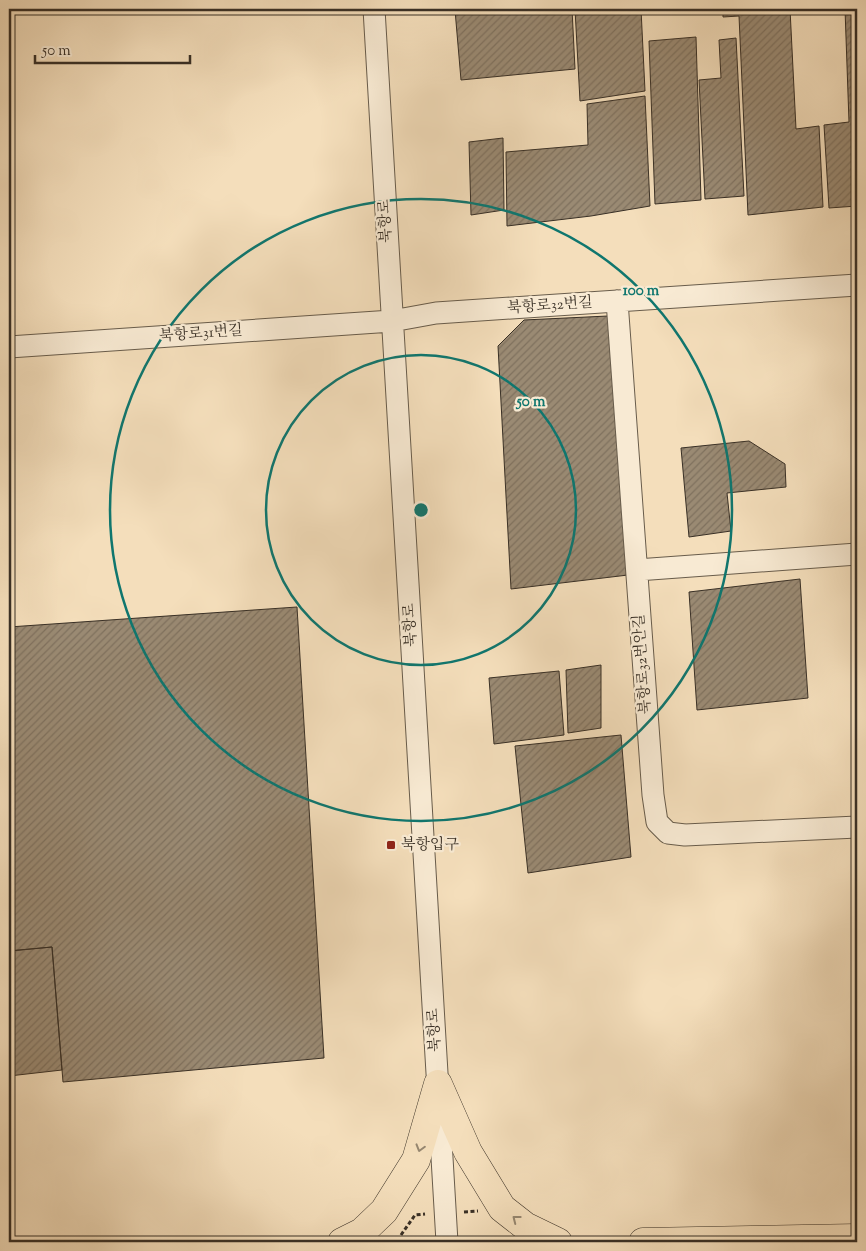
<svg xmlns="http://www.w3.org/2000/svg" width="866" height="1251" viewBox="0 0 866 1251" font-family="'Sorts Mill Goudy','Noto Serif KR',serif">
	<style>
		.building { fill: url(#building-hatch); stroke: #393026 }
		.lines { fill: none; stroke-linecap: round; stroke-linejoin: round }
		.minor-casing { stroke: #685c4b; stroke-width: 23 }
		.major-casing { stroke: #393026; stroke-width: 29 }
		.path { stroke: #393026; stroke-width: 3; stroke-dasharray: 4 2.5; stroke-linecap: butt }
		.minor { stroke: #f8ead3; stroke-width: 21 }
		.major { stroke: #f4debb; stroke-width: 28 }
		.oneway { stroke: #968770 }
		.ring { fill: none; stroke: #0f766e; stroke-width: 2.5 }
		.poi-dot { fill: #8f2418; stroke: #f8ead3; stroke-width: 2 }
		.labels { text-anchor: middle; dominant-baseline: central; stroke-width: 4.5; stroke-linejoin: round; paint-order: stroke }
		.street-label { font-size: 15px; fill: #393026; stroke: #f8ead3 }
		.poi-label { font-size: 15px; fill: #393026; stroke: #f8ead3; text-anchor: start }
		.centre { fill: #0f766e; stroke: #f8ead3; stroke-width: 2.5 }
		.ring-label { font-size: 15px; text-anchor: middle; font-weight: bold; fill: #0f766e; stroke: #f8ead3; stroke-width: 4.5; stroke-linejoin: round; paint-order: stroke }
	</style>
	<defs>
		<pattern id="building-hatch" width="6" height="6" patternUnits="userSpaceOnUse" patternTransform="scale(1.25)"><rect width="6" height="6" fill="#9a8a73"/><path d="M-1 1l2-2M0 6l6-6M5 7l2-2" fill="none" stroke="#7f715e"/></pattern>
	</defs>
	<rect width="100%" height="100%" fill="#f4debb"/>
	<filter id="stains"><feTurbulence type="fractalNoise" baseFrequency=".004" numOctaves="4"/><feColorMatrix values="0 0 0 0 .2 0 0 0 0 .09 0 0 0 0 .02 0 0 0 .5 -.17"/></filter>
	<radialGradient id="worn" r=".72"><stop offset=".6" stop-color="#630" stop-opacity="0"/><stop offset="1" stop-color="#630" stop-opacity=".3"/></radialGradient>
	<!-- building -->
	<path class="building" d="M466 9H572L575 69 461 80 455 10Z
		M575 9H641L645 91 580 101Z
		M723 9H790L796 129 819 126 823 207 748 215 739 16 723 17Z
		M845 9H857V206L829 208 824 125 849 122Z
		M696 37 701 200 655 204 649 41Z
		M736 38 744 196 705 199 699 80 721 78 719 40Z
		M645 96 650 206 591 216 507 226 506 152 588 145 587 104Z
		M503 138 504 210 471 215 469 142Z
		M608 316 628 575 511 589 498 346 524 320Z
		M749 441 785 464 786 487 727 493 731 531 689 537 681 448Z
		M800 579 808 698 697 710 689 592Z
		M297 607 324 1058 63 1082 52 947 9 951V627Z
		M601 665V728L568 733 566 670Z
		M559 671 564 735 494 744 489 678Z
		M621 735 631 857 528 873 515 746Z
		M52 947 62 1070 9 1076V951Z"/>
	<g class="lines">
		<!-- minor casing -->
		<g class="minor-casing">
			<path id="minor" d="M374 9 447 1242
				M617 301 653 795 657 822 668 833 685 835 857 827
				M9 347 392 321 436 313 857 285
				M637 570 857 554"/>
		</g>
		<!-- major casing -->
		<g class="major-casing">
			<path id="major" d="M438 1084 468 1152 502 1208 525 1226 558 1242
				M342 1242 362 1232 384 1211 416 1160 438 1084
				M643 1242 857 1238"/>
		</g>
		<!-- path -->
		<path class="path" d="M464 1212 478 1211
			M401 1235 415 1215 425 1214"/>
		<!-- minor -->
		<use href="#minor" class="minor"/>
		<!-- major -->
		<use href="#major" class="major"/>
	</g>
	<!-- one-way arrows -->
	<defs><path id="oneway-chevron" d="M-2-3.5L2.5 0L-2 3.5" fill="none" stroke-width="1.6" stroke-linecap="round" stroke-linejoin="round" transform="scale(1.25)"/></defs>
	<g class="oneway">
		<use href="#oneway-chevron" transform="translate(420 1148) rotate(106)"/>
		<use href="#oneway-chevron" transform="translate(516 1219) rotate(-142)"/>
	</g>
	<!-- distance rings -->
	<g class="ring">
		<circle cx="421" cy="510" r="155"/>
		<circle cx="421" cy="510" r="311"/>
	</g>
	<!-- markers -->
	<rect class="poi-dot" x="386" y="840" width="10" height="10" rx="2.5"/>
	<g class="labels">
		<!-- street labels -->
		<g class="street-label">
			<text transform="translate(386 221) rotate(-93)">북항로</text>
			<text transform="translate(550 306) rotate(-4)">북항로32번길</text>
			<text transform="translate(201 334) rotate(-4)">북항로31번길</text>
			<text transform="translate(411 625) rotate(-93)">북항로</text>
			<text transform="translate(643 664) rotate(-94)">북항로32번안길</text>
			<text transform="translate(435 1030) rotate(-93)">북항로</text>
		</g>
		<!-- poi labels -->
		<g class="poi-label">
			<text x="401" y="845">북항입구</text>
		</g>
	</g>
	<circle cx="421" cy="510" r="8" class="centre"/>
	<g class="ring-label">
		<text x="641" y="295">100 m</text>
		<text x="531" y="406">50 m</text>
	</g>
	<!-- margin -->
	<rect width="866" height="1251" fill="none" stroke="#f4debb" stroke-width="30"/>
	<rect x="10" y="10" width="846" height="1231" fill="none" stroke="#393026" stroke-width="2.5"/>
	<rect x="15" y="15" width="836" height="1221" fill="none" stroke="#393026"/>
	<!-- scale -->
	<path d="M35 55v8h155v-8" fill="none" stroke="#393026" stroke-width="2.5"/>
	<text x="42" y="55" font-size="15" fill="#393026" stroke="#f8ead3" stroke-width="4" paint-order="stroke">50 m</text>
	<rect width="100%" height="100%" filter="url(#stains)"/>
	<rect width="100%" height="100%" fill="url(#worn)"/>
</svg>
